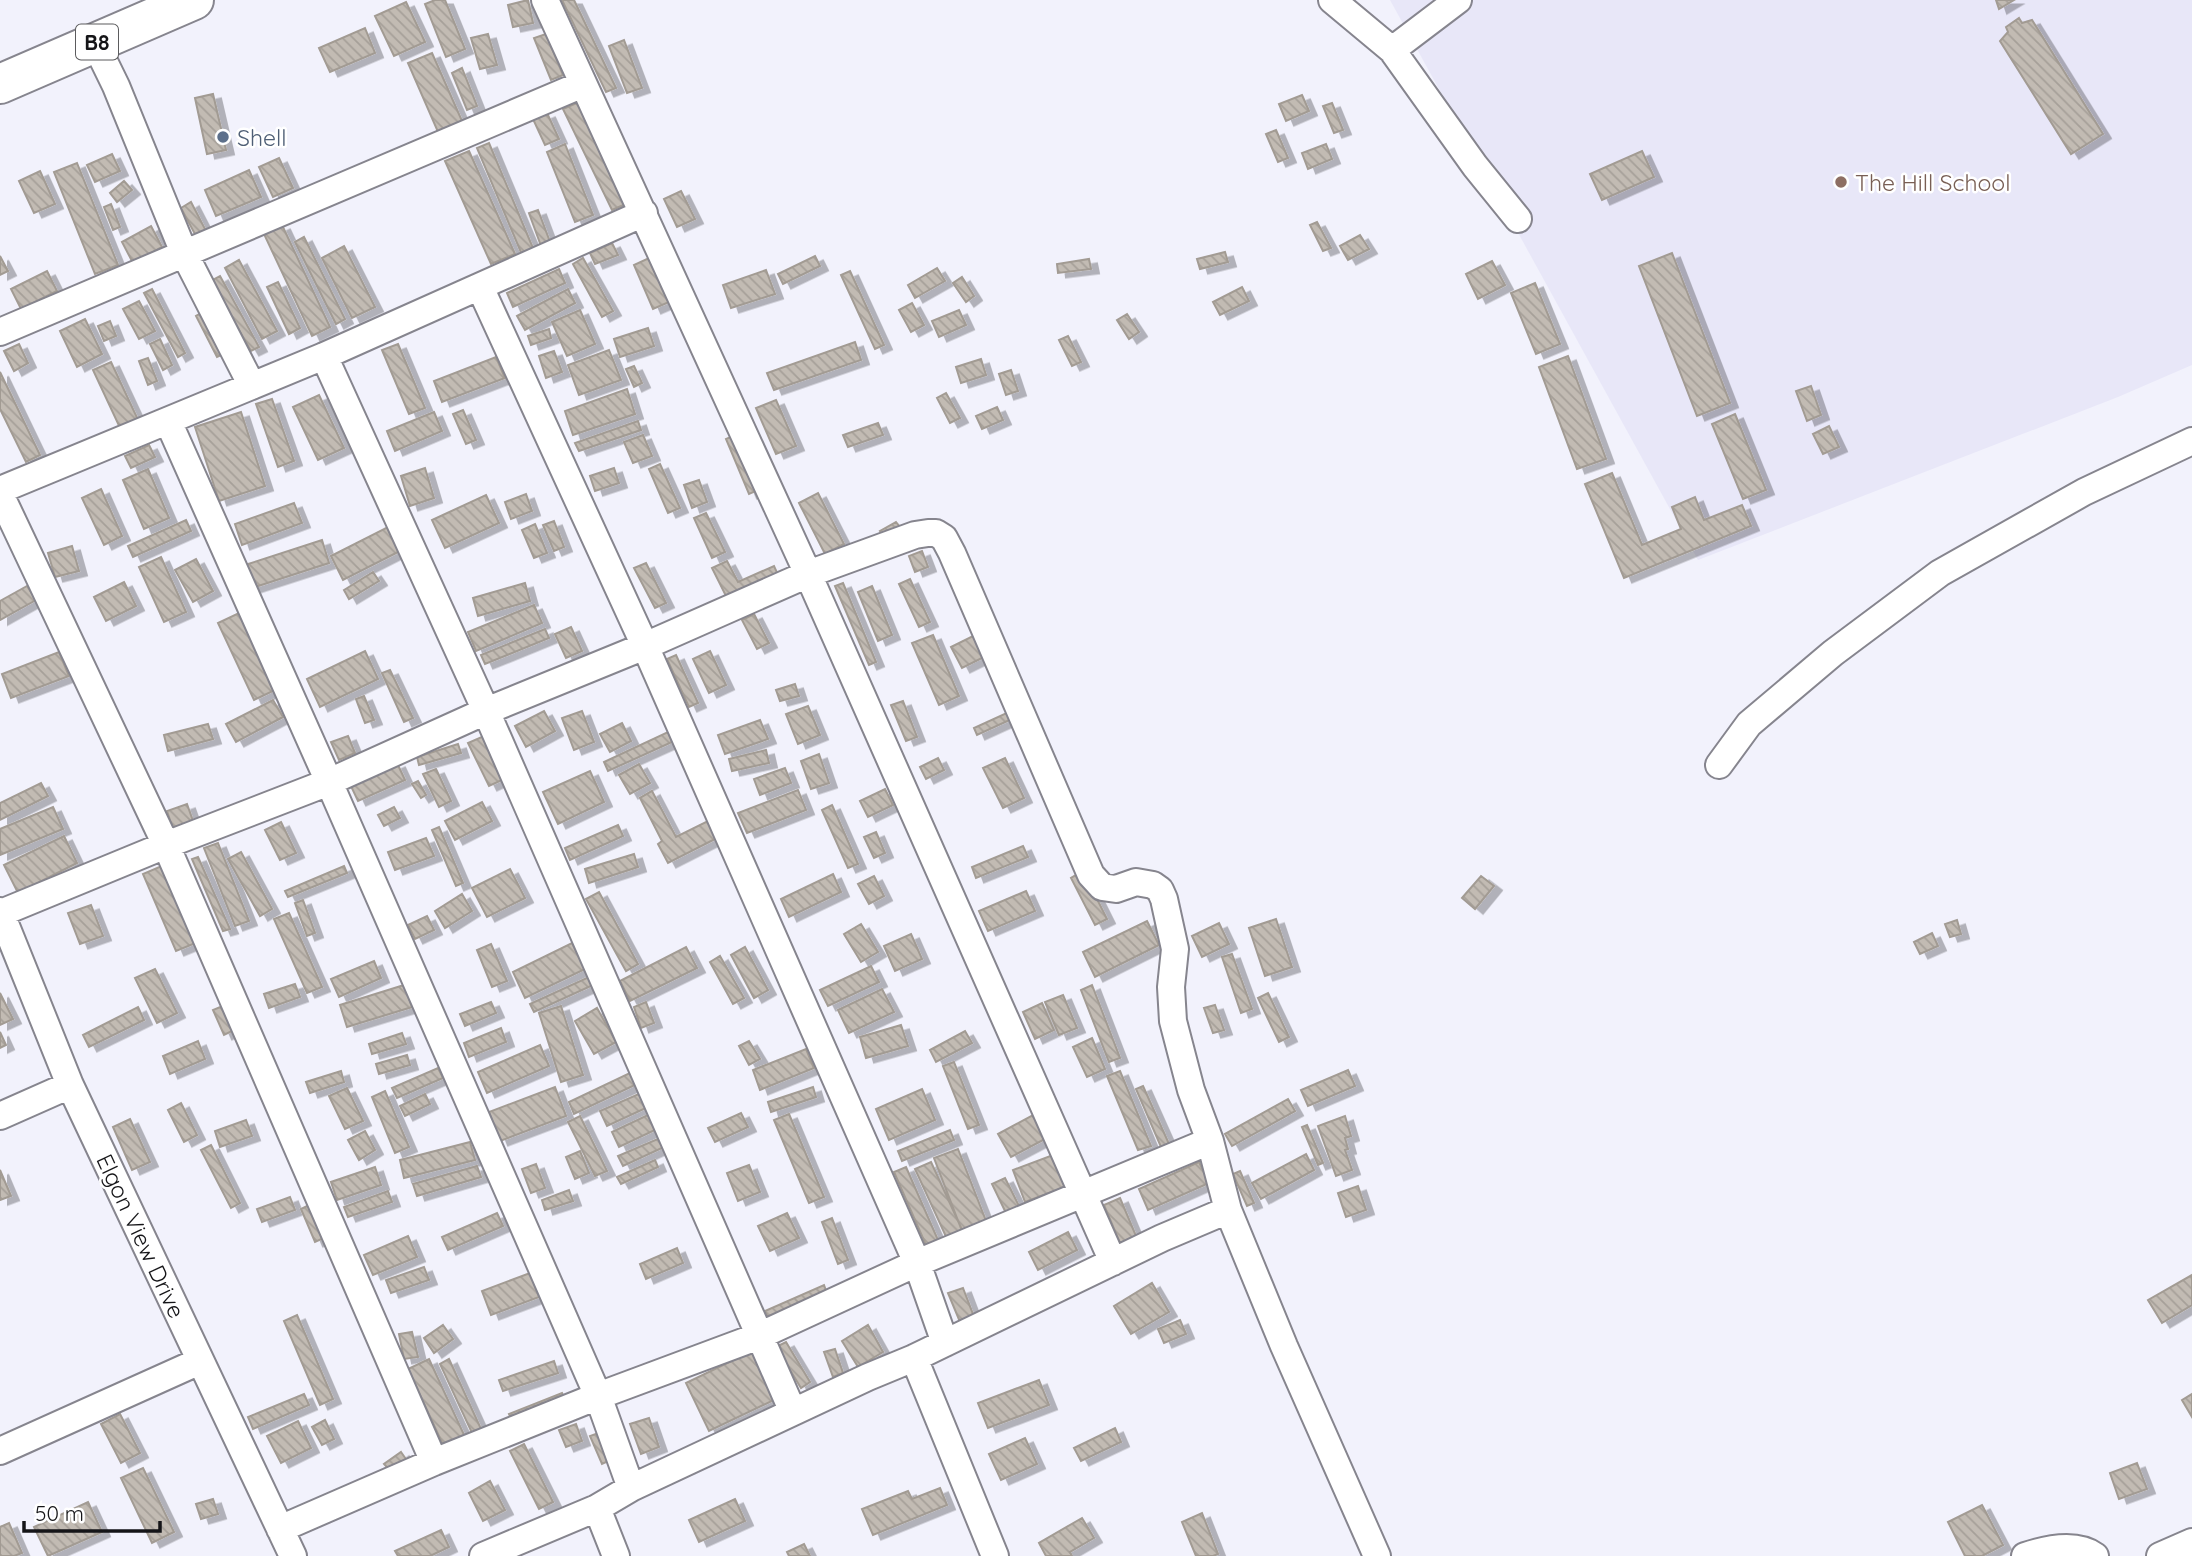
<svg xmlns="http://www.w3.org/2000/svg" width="2192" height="1556" viewBox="0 0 2192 1556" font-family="Quicksand,sans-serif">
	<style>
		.built { fill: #e8e7f8 }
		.building { fill: url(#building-back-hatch); stroke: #a29b93; stroke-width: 2; filter: url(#shadow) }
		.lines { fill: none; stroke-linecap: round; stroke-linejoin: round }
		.minor-casing { stroke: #86858e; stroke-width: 30 }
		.highway-casing { stroke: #86858e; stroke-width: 42 }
		.minor { stroke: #fff; stroke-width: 26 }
		.highway { stroke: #fff; stroke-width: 38 }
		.service-dot { fill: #5c6f8a; stroke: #fff; stroke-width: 2.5 }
		.education-dot { fill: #8d6e63; stroke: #fff; stroke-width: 2.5 }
		.labels { text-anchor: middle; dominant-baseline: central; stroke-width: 5; stroke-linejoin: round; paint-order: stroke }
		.shield { fill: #fff; stroke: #5b5b5d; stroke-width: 2 }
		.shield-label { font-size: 21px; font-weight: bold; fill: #151518 }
		.service-label { font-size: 23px; fill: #4e5e75; stroke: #fff; text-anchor: start }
		.education-label { font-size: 23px; fill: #785e54; stroke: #fff; text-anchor: start }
		.street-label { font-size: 23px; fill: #151518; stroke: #fff }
	</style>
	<defs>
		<pattern id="building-back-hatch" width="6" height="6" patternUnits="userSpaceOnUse" patternTransform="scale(1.75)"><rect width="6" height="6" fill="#c2bbb3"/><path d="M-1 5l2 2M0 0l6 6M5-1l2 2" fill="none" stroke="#a6a099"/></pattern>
		<filter id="shadow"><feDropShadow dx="8" dy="4.5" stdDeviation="0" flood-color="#0004"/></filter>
	</defs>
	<rect width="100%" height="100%" fill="#f2f2fc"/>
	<!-- built -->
	<path class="built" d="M1390 0H2192V365L2118 397 1698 560Z"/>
	<!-- building -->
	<path class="building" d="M435 0H445L465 49 446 57 425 4Z
		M528 0 533 23 513 27 508 5Z
		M562 0H574L616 88 606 92Z
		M1996 0H2014L1999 9Z
		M406 2 425 42 394 56 375 16Z
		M2019 18 2022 23 2032 20 2103 134 2071 154 2000 41 2008 32 2006 27Z
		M365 28 375 53 330 72 319 48Z
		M488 34 497 65 480 69 471 38Z
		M546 34 563 75 551 80 534 38Z
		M624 40 642 88 627 93 609 46Z
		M432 53 462 121 438 132 408 63Z
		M462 68 477 106 467 110 452 73Z
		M213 94 226 150 207 154 195 98Z
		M1302 95 1309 111 1286 121 1279 104Z
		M579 102 628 203 612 210 563 109Z
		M1332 103 1343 130 1334 133 1323 106Z
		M547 113 559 139 545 145 533 119Z
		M1276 130 1288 158 1278 162 1266 134Z
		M489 143 535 253 523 257 477 148Z
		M565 144 593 215 575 222 547 152Z
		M1326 144 1332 159 1308 169 1302 153Z
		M469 151 515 254 491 264 445 161Z
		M1642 151 1654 177 1602 200 1590 174Z
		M112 154 120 171 95 182 87 165Z
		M279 158 293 188 273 197 259 167Z
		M77 163 118 265 95 274 54 172Z
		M249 170 261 197 216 216 205 190Z
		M40 171 55 204 34 213 19 181Z
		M124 181 132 190 117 202 110 193Z
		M681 191 695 219 677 227 664 199Z
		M191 202 206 231 196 236 181 208Z
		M111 204 120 227 113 230 104 207Z
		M538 210 550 242 541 246 529 213Z
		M1317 222 1331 248 1323 251 1310 225Z
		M282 225 330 327 312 336 264 234Z
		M151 226 162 247 133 263 122 242Z
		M1360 235 1369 249 1348 260 1340 246Z
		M304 237 345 319 336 324 295 242Z
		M612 243 618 255 595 264 590 253Z
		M344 246 375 307 352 318 322 258Z
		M1225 252 1228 262 1200 269 1197 259Z
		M1672 253 1730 403 1697 416 1639 266Z
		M0 256 8 271 0 275Z
		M815 256 820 266 783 284 778 274Z
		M583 258 613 311 602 317 573 264Z
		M649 258 669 302 653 309 634 265Z
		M1089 259 1091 269 1058 273 1057 264Z
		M239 260 277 331 262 339 225 268Z
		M1492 261 1505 285 1478 299 1466 274Z
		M937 268 945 281 915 298 908 285Z
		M559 269 565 283 513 307 507 293Z
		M766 270 775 294 731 308 723 285Z
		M47 271 57 291 21 309 11 289Z
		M850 271 884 345 875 349 841 275Z
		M220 276 259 347 251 351 211 281Z
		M962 277 974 296 966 302 953 283Z
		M278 282 300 328 289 334 267 287Z
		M1535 283 1560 344 1536 354 1511 293Z
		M1242 287 1249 301 1220 315 1213 302Z
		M152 289 185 353 178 357 144 293Z
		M568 289 575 303 525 330 517 316Z
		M139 301 155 331 139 339 123 309Z
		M912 303 924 325 911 332 899 310Z
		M580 310 595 344 567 356 552 322Z
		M959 310 966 325 939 337 932 321Z
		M205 311 226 353 217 357 196 316Z
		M1127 314 1139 332 1129 339 1117 320Z
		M85 319 102 354 77 367 60 331Z
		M110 321 116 336 104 341 98 326Z
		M648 328 654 346 620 357 614 339Z
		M549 329 551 338 531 345 528 336Z
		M1068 336 1081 362 1072 366 1059 340Z
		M160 339 172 365 163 370 150 344Z
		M855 342 861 360 774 390 767 373Z
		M19 344 28 363 14 371 4 351Z
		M398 344 425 408 409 414 382 350Z
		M609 350 621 380 579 395 568 365Z
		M554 351 562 372 546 378 539 356Z
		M1568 356 1606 459 1577 469 1539 367Z
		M496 357 505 378 442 402 434 381Z
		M148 358 157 381 148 385 139 361Z
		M981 359 986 375 961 383 956 367Z
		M111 362 139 422 121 430 93 370Z
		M634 366 642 383 634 387 626 369Z
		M1011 370 1018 391 1006 395 999 374Z
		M0 372 40 455 26 462 0 409Z
		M1811 386 1821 415 1807 421 1796 391Z
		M627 389 635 414 573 435 565 411Z
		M946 393 960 418 950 423 937 398Z
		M319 395 344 448 318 460 293 407Z
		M272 399 294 461 278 467 256 404Z
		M776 400 796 446 776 454 756 408Z
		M997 407 1003 420 982 429 976 416Z
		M463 410 476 440 466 444 453 414Z
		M241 412 265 486 219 501 195 427Z
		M434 412 442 431 395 451 387 431Z
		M1735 414 1766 490 1743 499 1712 424Z
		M638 421 641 430 579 451 575 443Z
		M878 423 883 435 848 447 843 435Z
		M1829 426 1839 447 1823 454 1813 434Z
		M643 435 652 456 633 463 624 442Z
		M735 435 758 490 749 494 726 439Z
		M149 445 155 457 131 468 125 456Z
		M660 464 680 508 668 513 649 469Z
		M425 468 434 498 410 506 401 476Z
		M614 468 619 483 595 491 590 476Z
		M148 469 169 518 144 529 123 480Z
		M1612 473 1642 545 1681 529 1672 507 1695 497 1704 520 1742 505 1751 526 1624 578 1585 484Z
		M699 480 707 502 692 508 684 485Z
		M101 489 122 536 104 545 82 498Z
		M818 493 844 544 825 554 799 503Z
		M526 494 532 511 511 519 505 502Z
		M486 495 499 523 445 548 432 520Z
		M294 503 302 523 242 545 235 524Z
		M706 513 725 552 712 558 694 518Z
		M186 520 191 531 133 557 128 546Z
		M554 521 564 547 554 551 543 525Z
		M896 522 900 527 884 536 880 531Z
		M535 524 547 553 534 558 522 530Z
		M388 527 400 551 343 580 331 556Z
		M322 540 329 563 249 589 242 566Z
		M72 546 79 571 55 577 48 553Z
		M922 551 928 567 915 572 909 556Z
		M161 557 186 612 164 622 139 567Z
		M196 559 213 591 193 602 175 570Z
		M727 561 738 582 774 566 780 579 729 602 712 568Z
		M646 563 666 603 655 608 634 568Z
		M373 572 379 581 349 599 344 590Z
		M910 579 930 622 919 627 899 584Z
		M124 582 136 606 106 621 94 597Z
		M525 583 530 601 478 616 473 598Z
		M843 583 876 662 869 665 835 586Z
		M27 586 36 600 0 620V601Z
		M872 586 892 635 878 641 858 592Z
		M534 605 542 623 476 651 468 632Z
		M239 613 275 690 254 700 218 623Z
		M754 614 769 643 757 649 742 620Z
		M571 627 582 651 566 658 555 634Z
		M545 629 549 638 485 664 481 655Z
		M933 635 959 696 939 705 912 643Z
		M975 635 986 656 962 668 951 647Z
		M365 651 378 679 320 707 307 679Z
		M710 651 726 685 709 693 693 659Z
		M59 652 69 676 11 698 2 674Z
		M676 655 698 703 689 707 667 659Z
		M390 670 413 718 404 722 382 673Z
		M795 684 799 696 780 701 776 690Z
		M364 696 374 720 365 723 356 699Z
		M273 700 283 717 236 742 226 724Z
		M903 701 917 737 906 741 891 705Z
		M808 706 820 735 798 744 786 714Z
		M544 711 555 731 526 747 515 726Z
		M582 711 594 742 574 750 562 718Z
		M1011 711 1014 718 977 735 974 728Z
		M760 720 768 739 725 754 718 735Z
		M622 723 631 741 610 752 600 734Z
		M208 724 213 739 168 751 164 735Z
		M668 732 672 742 608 771 604 762Z
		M348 736 355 753 339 760 331 742Z
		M484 736 504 779 489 786 468 743Z
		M458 744 461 753 419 765 417 757Z
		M766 750 769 763 732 771 729 759Z
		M819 754 829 783 811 789 801 761Z
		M938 758 944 770 926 779 920 767Z
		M1005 758 1024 798 1003 808 983 768Z
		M397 763 405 780 358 801 350 784Z
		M639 764 650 783 630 794 619 775Z
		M785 768 791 783 760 795 754 779Z
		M436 769 451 801 439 807 423 774Z
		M590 771 604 802 558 824 543 792Z
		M418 781 426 795 421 798 412 784Z
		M41 783 48 796 0 820V803Z
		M885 789 893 805 868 817 860 801Z
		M798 790 806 810 747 833 738 813Z
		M652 791 676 837 710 820 719 837 668 863 658 844 662 841 640 798Z
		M482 802 492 821 455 840 445 821Z
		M187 804 193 821 173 829 167 811Z
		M832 805 858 864 848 868 822 810Z
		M53 807 63 829 0 855V829Z
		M394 807 400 818 384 826 378 815Z
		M281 822 296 853 280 860 265 830Z
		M618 825 623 836 570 860 565 848Z
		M439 827 463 883 456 886 432 830Z
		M876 832 885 853 874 858 864 837Z
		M64 836 77 863 18 893 4 865Z
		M426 838 434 856 395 870 388 852Z
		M218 843 249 921 235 926 204 848Z
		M1023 846 1028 857 976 878 972 867Z
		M241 852 272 909 260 916 228 859Z
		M634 854 638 867 589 883 585 869Z
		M198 857 230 929 223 931 192 859Z
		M164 865 198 942 176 951 143 874Z
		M344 866 347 873 288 897 285 891Z
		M510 869 525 898 487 917 472 888Z
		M1083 871 1107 919 1095 925 1071 878Z
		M833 874 841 892 789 917 781 899Z
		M874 876 884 896 869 904 858 884Z
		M1481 876 1494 886 1475 909 1462 898Z
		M1026 891 1035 911 988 931 979 911Z
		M599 892 638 964 626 971 586 899Z
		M462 894 472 911 445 928 435 911Z
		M303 900 315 933 307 936 295 903Z
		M91 905 103 936 80 944 68 913Z
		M289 913 322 987 307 993 274 919Z
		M427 916 434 930 415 939 408 925Z
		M1276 919 1292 967 1265 976 1249 928Z
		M1957 920 1961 934 1950 937 1945 924Z
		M1147 921 1159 945 1095 977 1083 952Z
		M1219 923 1229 944 1202 957 1192 936Z
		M861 924 878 952 861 962 844 934Z
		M1932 933 1938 946 1920 954 1914 942Z
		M911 934 922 959 895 971 884 946Z
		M572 943 585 969 525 998 513 972Z
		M491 944 507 981 492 987 477 950Z
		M686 947 697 968 630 1001 620 981Z
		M745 947 768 990 754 998 731 955Z
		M1232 954 1252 1009 1241 1013 1222 957Z
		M720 956 744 998 733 1004 710 962Z
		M374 961 381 978 339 997 331 979Z
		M871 966 879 982 828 1006 820 990Z
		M155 969 177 1013 157 1023 135 978Z
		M589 977 593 985 534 1012 530 1004Z
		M295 984 300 997 269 1008 264 994Z
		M404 985 412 1007 347 1027 340 1005Z
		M1092 985 1120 1058 1109 1062 1081 990Z
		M882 989 894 1012 849 1033 838 1010Z
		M0 993 13 1019 0 1025Z
		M1268 993 1289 1037 1279 1042 1258 998Z
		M1063 995 1077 1028 1059 1035 1045 1002Z
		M491 1002 496 1013 465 1026 460 1014Z
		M646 1002 654 1023 641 1028 634 1007Z
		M1042 1003 1054 1030 1035 1039 1023 1012Z
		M225 1005 236 1029 224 1035 213 1010Z
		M1215 1005 1224 1030 1213 1033 1204 1008Z
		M561 1006 583 1075 561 1082 539 1013Z
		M138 1007 144 1020 89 1047 83 1035Z
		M597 1008 616 1042 594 1054 575 1021Z
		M901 1025 908 1046 866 1058 860 1037Z
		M501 1028 506 1042 469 1057 464 1043Z
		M965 1031 972 1043 936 1062 930 1050Z
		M0 1032 6 1045 0 1048Z
		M402 1033 406 1044 372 1054 369 1044Z
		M1092 1038 1105 1069 1087 1077 1073 1047Z
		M198 1041 205 1059 170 1074 163 1056Z
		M749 1041 760 1059 749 1065 739 1046Z
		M540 1045 549 1066 487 1093 478 1072Z
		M806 1049 814 1068 760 1090 753 1070Z
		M407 1055 410 1065 379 1074 376 1064Z
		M954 1062 979 1125 968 1129 943 1066Z
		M438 1068 443 1078 397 1098 392 1088Z
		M1348 1070 1355 1086 1308 1106 1301 1090Z
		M341 1071 344 1082 310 1093 306 1082Z
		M634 1071 639 1083 574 1114 569 1102Z
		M1120 1071 1151 1146 1138 1150 1107 1076Z
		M1143 1086 1169 1144 1161 1147 1136 1089Z
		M555 1087 566 1116 500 1141 489 1112Z
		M813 1087 816 1097 771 1112 768 1102Z
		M347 1088 363 1121 345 1129 329 1096Z
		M922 1089 935 1120 889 1140 876 1109Z
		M385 1091 409 1147 395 1153 372 1097Z
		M641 1093 648 1107 607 1126 600 1111Z
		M425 1094 430 1104 405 1116 400 1106Z
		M1288 1099 1295 1111 1232 1146 1225 1134Z
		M181 1103 197 1135 184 1142 168 1110Z
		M741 1113 748 1127 715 1142 708 1128Z
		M650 1114 657 1129 619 1147 612 1132Z
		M789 1114 824 1197 809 1203 774 1120Z
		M1033 1115 1045 1139 1011 1157 998 1134Z
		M580 1116 607 1171 595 1176 568 1122Z
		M1345 1116 1351 1136 1345 1138 1348 1149 1345 1150 1352 1170 1336 1176 1318 1126Z
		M130 1119 150 1162 132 1170 113 1127Z
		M246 1120 252 1136 220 1147 215 1131Z
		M1307 1125 1323 1163 1318 1165 1302 1127Z
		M950 1130 954 1140 902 1161 898 1151Z
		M365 1131 375 1150 359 1160 348 1140Z
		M660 1138 664 1147 623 1166 618 1156Z
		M470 1142 475 1160 404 1178 400 1160Z
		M211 1145 240 1203 231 1208 201 1150Z
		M958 1149 986 1221 962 1231 934 1158Z
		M580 1151 589 1173 575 1179 566 1157Z
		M1306 1154 1314 1170 1261 1199 1252 1183Z
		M1053 1155 1065 1187 1025 1202 1013 1170Z
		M655 1160 658 1167 621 1184 617 1177Z
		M931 1162 964 1234 948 1241 915 1169Z
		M1199 1162 1209 1183 1148 1210 1139 1189Z
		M536 1164 545 1188 531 1193 522 1169Z
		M749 1165 760 1192 738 1201 727 1173Z
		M477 1166 481 1177 417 1196 413 1184Z
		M375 1167 381 1185 337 1200 331 1182Z
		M906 1167 941 1247 929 1252 894 1172Z
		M0 1170 11 1196 0 1200Z
		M1240 1171 1254 1203 1247 1206 1233 1174Z
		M1005 1178 1019 1206 1006 1213 992 1184Z
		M1358 1186 1366 1210 1346 1217 1338 1193Z
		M569 1190 573 1201 545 1210 542 1200Z
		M388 1191 392 1202 348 1217 344 1207Z
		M290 1197 295 1210 262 1222 257 1209Z
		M1120 1198 1136 1236 1120 1243 1104 1205Z
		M311 1204 326 1237 315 1242 301 1209Z
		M497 1213 503 1226 448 1250 442 1237Z
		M787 1213 799 1238 770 1251 758 1226Z
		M832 1218 848 1260 838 1264 822 1222Z
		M1068 1232 1077 1250 1038 1270 1029 1252Z
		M408 1236 417 1257 373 1275 364 1255Z
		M677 1248 683 1263 646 1279 640 1264Z
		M424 1267 429 1280 391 1293 386 1280Z
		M530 1273 539 1297 491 1315 482 1291Z
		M2192 1275V1305L2162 1323 2148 1300Z
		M1152 1283 1169 1312 1131 1334 1114 1306Z
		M824 1285 828 1296 770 1322 765 1311Z
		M963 1288 974 1317 960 1322 948 1293Z
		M297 1315 333 1399 320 1405 284 1321Z
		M1180 1320 1186 1334 1164 1343 1158 1329Z
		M443 1325 453 1339 434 1353 424 1338Z
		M868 1325 883 1352 858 1367 842 1341Z
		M412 1332 418 1357 404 1359 399 1334Z
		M786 1342 810 1382 801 1388 776 1347Z
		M835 1349 843 1373 833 1377 824 1352Z
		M752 1351 776 1399 709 1431 686 1383Z
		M429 1359 465 1437 444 1447 408 1369Z
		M449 1359 481 1429 472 1433 440 1364Z
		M554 1361 558 1373 503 1391 499 1380Z
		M1039 1380 1049 1405 988 1428 978 1403Z
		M562 1393 566 1402 513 1422 509 1414Z
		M304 1394 309 1405 253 1429 248 1417Z
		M2192 1394V1417L2182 1400Z
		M120 1414 140 1453 121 1463 101 1424Z
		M649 1418 659 1447 641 1454 630 1424Z
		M325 1420 334 1439 322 1445 312 1427Z
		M298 1421 311 1448 281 1463 267 1436Z
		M576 1424 582 1441 566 1447 559 1430Z
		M1115 1428 1121 1442 1081 1461 1074 1448Z
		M604 1431 615 1458 602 1464 590 1436Z
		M1025 1438 1037 1464 1001 1480 989 1454Z
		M524 1444 553 1502 539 1509 510 1451Z
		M401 1452 408 1462 392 1473 384 1464Z
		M2137 1463 2147 1489 2119 1499 2110 1473Z
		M143 1468 174 1532 152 1543 121 1478Z
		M490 1481 505 1510 483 1521 469 1493Z
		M940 1488 947 1505 873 1535 862 1509 908 1491 912 1499Z
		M213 1499 218 1514 201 1519 196 1504Z
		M735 1499 745 1521 699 1542 689 1520Z
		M88 1502 102 1532 48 1556 34 1527Z
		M1982 1505 2003 1545 1982 1556H1965L1948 1522Z
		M1202 1513 1218 1554 1213 1556H1196L1182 1522Z
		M1082 1518 1094 1538 1070 1552 1072 1556H1046L1039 1543Z
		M9 1523 22 1553 14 1556H0V1527Z
		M441 1530 449 1547 430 1556H398L395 1551Z
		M804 1544 810 1556H789L787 1552Z"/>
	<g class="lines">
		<!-- minor casing -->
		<g class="minor-casing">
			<path id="minor" d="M545 0 808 574 1113 1262
				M1332 0 1392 50 1458 0
				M95 43 116 86 184 253 252 386
				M1392 50 1475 166 1518 219
				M480 287 645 646 917 1263 945 1343
				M0 332 583 84
				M324 356 486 711 793 1412
				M168 421 329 782 598 1396 631 1488
				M0 490 324 356 644 213
				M0 494 166 845 434 1462
				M1719 765 1749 724 1833 653 1940 573 2084 492 2192 441
				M0 911 70 1085 293 1556
				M1 913 166 845 329 782 486 711 645 646 808 574 915 535 928 533H936L944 538 952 553 1091 875 1102 887 1116 889 1136 882 1153 885 1160 890 1164 899 1175 949 1171 987 1173 1021 1191 1090 1210 1141 1228 1210 1284 1346 1377 1556
				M0 1116 70 1085
				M914 1358 995 1556
				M0 1451 200 1361
				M597 1508 616 1556
				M280 1529 434 1462 598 1396 759 1336 917 1263 1210 1141
				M483 1556 597 1508 631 1488 868 1377 914 1358 1162 1238 1228 1210
				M2025 1556C2046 1549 2076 1542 2095 1556
				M2160 1556 2192 1542"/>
		</g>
		<!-- highway casing -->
		<g class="highway-casing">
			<path id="highway" d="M0 84 194 0"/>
		</g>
		<!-- minor -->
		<use href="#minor" class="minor"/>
		<!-- highway -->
		<use href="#highway" class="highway"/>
	</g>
	<!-- markers -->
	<circle class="service-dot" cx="223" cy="137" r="7"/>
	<circle class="education-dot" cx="1841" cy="182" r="7"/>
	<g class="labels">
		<!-- shield labels -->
		<rect class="shield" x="76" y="24.5" width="42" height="35" rx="5"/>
		<g class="shield-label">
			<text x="97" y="42">B8</text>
		</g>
		<!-- service labels -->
		<g class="service-label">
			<text x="237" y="137">Shell</text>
		</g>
		<!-- education labels -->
		<g class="education-label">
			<text x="1855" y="182">The Hill School</text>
		</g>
		<!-- street labels -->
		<g class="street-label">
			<text transform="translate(141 1236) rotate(65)">Elgon View Drive</text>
		</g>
	</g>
	<!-- scale -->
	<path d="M24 1521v10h136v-10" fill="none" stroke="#151518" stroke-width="3.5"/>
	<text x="35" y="1521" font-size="21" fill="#151518" stroke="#ffffff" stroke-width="5" paint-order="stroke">50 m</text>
</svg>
